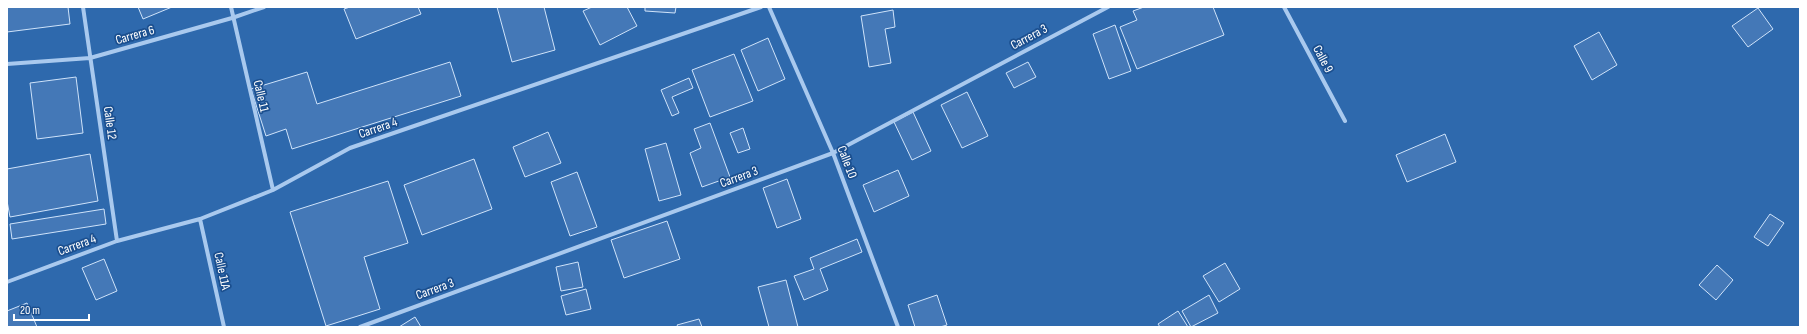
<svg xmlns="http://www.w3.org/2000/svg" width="1807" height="334" viewBox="0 0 1807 334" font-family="'Sofia Sans Condensed',sans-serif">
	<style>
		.green { fill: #2e69ad }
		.building { fill: #4478b7; stroke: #cfe3fa }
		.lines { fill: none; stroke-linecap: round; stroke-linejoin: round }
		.minor { stroke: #a9c9ee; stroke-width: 4 }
		.labels { text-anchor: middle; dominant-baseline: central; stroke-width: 3.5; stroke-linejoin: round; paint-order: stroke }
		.street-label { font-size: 13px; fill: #fff; stroke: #1b4f8f }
	</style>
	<rect width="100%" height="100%" fill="#1b4f8f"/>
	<!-- green -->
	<path class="green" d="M7 7H1800V327H7Z"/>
	<!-- building -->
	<path class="building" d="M7 7H68L70 24 7 32Z
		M138 7H172L143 19Z
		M350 7H418L421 14 356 39 344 9Z
		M497 7H544L555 50 512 62Z
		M592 7H627L637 26 600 45 583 11Z
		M645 7H676L675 13 645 11Z
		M1144 7H1213L1224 35 1137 69 1120 27 1137 20 1133 11Z
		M1758 8 1773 29 1748 47 1732 26Z
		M893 10 895 27 885 29 891 63 869 67 861 16Z
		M1115 25 1131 71 1109 79 1093 34Z
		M1599 32 1617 65 1592 80 1574 46Z
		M768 38 785 79 758 91 741 50Z
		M734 54 753 101 710 117 692 70Z
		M450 62 461 96 292 149 286 129 266 136 251 89 307 72 317 104Z
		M1028 62 1036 77 1014 88 1006 73Z
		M76 77 83 133 37 139 30 83Z
		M689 78 693 88 672 97 679 113 672 116 661 90Z
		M967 92 988 136 962 148 941 105Z
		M913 112 931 151 912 160 894 122Z
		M710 123 730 177 702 187 690 153 701 148 694 129Z
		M743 128 750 149 738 153 730 133Z
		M548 132 561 163 525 177 513 147Z
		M1445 134 1456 162 1407 182 1396 155Z
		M666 143 681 195 659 201 645 149Z
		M90 154 98 201 10 217 7 201V169Z
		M474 159 492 209 422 235 404 185Z
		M898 170 909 196 874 212 863 185Z
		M577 172 597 227 570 236 551 182Z
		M787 179 801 219 777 228 763 188Z
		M388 181 408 243 364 257 380 309 326 326 290 212Z
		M104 209 106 224 12 239 10 224Z
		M1770 214 1784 223 1768 246 1754 237Z
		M667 221 680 259 624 278 611 240Z
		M857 239 862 252 820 269 828 290 804 300 794 276 814 269 810 258Z
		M104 259 117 291 96 300 82 268Z
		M578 262 583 287 561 291 556 267Z
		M1225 263 1240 289 1219 302 1203 276Z
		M1717 265 1733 280 1716 300 1699 285Z
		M786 280 798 327H769L758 287Z
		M586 289 591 309 566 315 561 296Z
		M937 295 947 325 940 327H915L908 305Z
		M1209 295 1218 313 1191 327 1182 311Z
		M27 303 37 327H7V311Z
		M1178 311 1188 327H1160L1158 324Z
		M415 317 421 327H399Z
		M699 319 702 327H678L677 325Z"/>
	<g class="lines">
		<!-- minor -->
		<path class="minor" d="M83 7 117 241
			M231 7 273 190
			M769 7 833 153 898 327
			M1284 7 1345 121
			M7 64 90 58 232 18 264 7
			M200 219 224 327
			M7 282 117 241 200 219 273 190 350 148 761 7
			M360 327 833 153 1108 7"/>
	</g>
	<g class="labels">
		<!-- street labels -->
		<g class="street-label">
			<text transform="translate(135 35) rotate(-16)">Carrera 6</text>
			<text transform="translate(1029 37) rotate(-28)">Carrera 3</text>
			<text transform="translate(1323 59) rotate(62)">Calle 9</text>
			<text transform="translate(261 96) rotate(77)">Calle 11</text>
			<text transform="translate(110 123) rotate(82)">Calle 12</text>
			<text transform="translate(378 128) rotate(-19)">Carrera 4</text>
			<text transform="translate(847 162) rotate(69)">Calle 10</text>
			<text transform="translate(739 177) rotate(-20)">Carrera 3</text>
			<text transform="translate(77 245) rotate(-20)">Carrera 4</text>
			<text transform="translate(222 271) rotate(78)">Calle 11A</text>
			<text transform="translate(435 289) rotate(-20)">Carrera 3</text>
		</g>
	</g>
	<!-- border -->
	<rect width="1807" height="334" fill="none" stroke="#ffffff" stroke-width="16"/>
	<!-- scale -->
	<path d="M14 314v6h75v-6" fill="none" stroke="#ffffff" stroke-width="2"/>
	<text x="20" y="314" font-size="12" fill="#ffffff" stroke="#1b4f8f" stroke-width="3" paint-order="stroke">20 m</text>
</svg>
